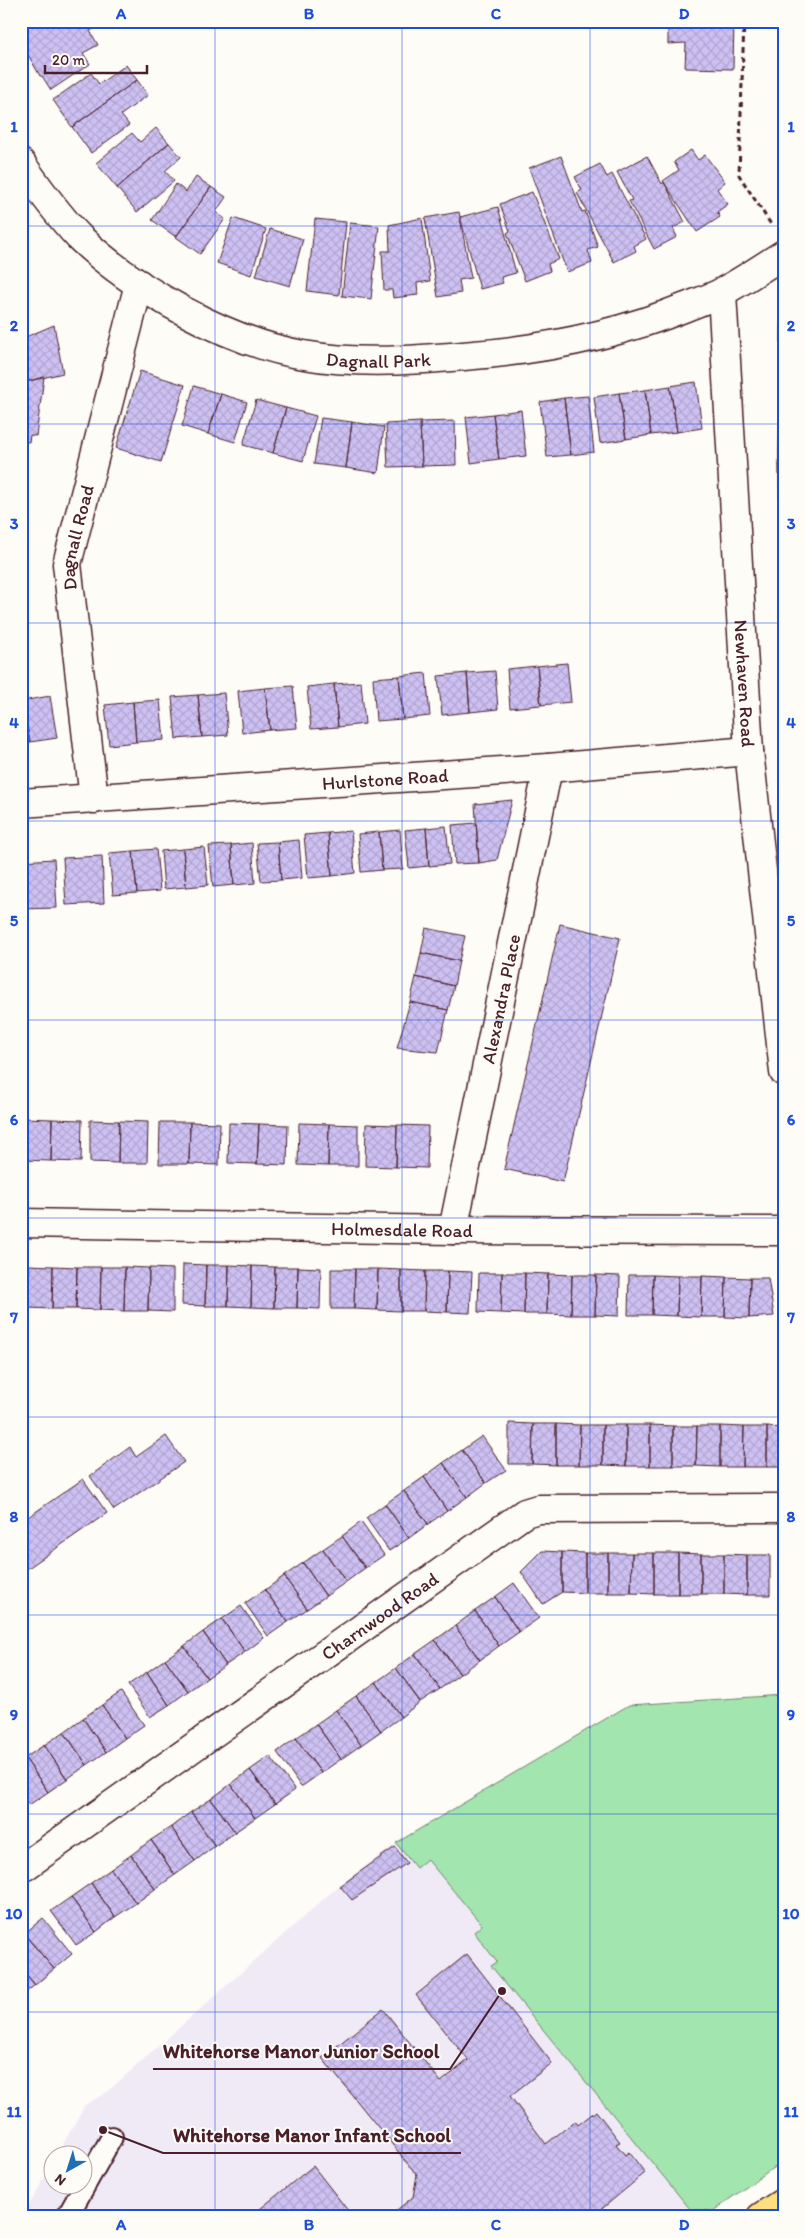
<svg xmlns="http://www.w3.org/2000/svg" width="805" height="2238" viewBox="0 0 805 2238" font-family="Itim,sans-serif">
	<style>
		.built { fill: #efeaf6 }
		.park { fill: #a2e5af; stroke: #76826d }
		.building { fill: url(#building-cross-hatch); stroke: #4a1f2b }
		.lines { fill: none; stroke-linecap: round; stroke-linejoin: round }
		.service-casing { stroke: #4a1f2b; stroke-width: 24 }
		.minor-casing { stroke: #4a1f2b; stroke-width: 31 }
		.primary-casing { stroke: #4a1f2b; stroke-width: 31 }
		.path { stroke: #4a1f2b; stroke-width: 3; stroke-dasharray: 5 4; stroke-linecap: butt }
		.service { stroke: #fdfcf7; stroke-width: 20 }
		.minor { stroke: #fdfcf7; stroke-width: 28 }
		.primary { stroke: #fce080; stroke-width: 28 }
		.rail-casing { stroke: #4a1f2b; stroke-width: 5.5 }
		.rail { stroke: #fdfcf7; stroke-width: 4; stroke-dasharray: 11; stroke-linecap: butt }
		.grid { fill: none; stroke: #1d4ed8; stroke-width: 1; stroke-opacity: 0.55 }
		.labels { text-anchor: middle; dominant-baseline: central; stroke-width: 4; stroke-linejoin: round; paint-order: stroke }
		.street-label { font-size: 19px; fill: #4a1f2b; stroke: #fdfcf7 }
		.leader { fill: none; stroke: #4a1f2b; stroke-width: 2 }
		.callout-dot { fill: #4a1f2b; stroke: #fdfcf7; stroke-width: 2 }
		.callout-label { font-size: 20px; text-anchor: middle; font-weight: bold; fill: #4a1f2b; stroke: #fdfcf7; stroke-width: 4; stroke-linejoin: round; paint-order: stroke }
		.neatline { fill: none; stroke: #1d4ed8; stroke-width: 2 }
		.grid-label { font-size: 16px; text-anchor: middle; font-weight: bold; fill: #1d4ed8 }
	</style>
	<defs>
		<pattern id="building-cross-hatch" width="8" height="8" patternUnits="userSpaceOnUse" patternTransform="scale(1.25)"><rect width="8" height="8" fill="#cdc1f3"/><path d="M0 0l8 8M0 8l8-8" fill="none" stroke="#b2a5d0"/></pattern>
	</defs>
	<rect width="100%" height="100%" fill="#fdfcf7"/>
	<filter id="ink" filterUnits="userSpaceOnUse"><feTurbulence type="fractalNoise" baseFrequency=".02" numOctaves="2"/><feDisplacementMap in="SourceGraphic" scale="10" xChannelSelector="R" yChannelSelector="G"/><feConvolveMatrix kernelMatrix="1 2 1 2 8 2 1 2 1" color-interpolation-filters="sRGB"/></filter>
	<g filter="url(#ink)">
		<!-- built -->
		<path class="built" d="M784 1695V2160L713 2211 690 2209 677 2217H23L52 2164V2186H82V2156L57 2155 85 2105 106 2093 336 1888 402 1839 629 1705Z"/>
		<!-- park -->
		<path class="park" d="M784 1695V2160L713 2211 690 2209 491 1966 497 1962 474 1932 482 1925 427 1859 416 1868 396 1843 629 1705Z"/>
		<!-- building -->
		<path class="building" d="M108 21 90 31 98 45 83 53 90 64 51 90 42 76H40L21 42 22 21Z
			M668 21H734L733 69 685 68 686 43 668 44Z
			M126 65 137 80 72 127 53 100 91 73 99 84Z
			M137 80 148 95 121 115 129 125 91 153 72 127Z
			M156 128 169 143 117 188 96 163 132 133 140 142Z
			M169 143 181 157 165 171 174 181 137 212 117 188Z
			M691 150 698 160 705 155 725 182 717 189 728 204 717 212 720 217 697 232 663 181 679 170 674 162Z
			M561 156 582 212 585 211 598 247 588 250 592 263 567 272 529 168Z
			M647 156 662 184 664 182 685 222 673 228 677 237 654 249 629 201 632 200 617 172Z
			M600 164 607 177 612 174 646 239 634 246 636 251 614 262 577 193 582 190 575 177Z
			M196 177 211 187 176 237 152 220 176 184 186 192Z
			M211 187 226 197 216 212 225 219 200 254 176 237Z
			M532 192 559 259 548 264 550 271 525 281 507 233 510 231 500 204Z
			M498 207 516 273 501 277 503 283 480 289 460 217Z
			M459 212 471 278 459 280 461 293 438 297 425 218Z
			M233 218 266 229 251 275 217 263Z
			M422 218 430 281 417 283 418 295 393 298 392 290H384L382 251H390L389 225Z
			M315 219 346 222 339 295 307 291Z
			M350 223 379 226 371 299 342 296Z
			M270 229 303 239 290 286 256 276Z
			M54 325 63 373 21 383V339Z
			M140 371 185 385 161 462 116 448Z
			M44 377 36 436 30 435 29 442 21 441V383Z
			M696 382 702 428 677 432 670 386Z
			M194 386 221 394 208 434 182 426Z
			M670 386 677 432 651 435 645 390Z
			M645 390 651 435 626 439 619 393Z
			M619 393 626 439 600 443 594 397Z
			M221 394 247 402 235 442 208 434Z
			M588 396 594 452 571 455 564 398Z
			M564 398 571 455 547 457 540 402Z
			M256 400 286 408 273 453 243 445Z
			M286 408 316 416 303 461 273 453Z
			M521 410 526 456 499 459 493 414Z
			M493 414 499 459 471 463 466 417Z
			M321 418 352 422 346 468 314 464Z
			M455 421 456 465 422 466 420 422Z
			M352 422 384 427 378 473 346 468Z
			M420 422 422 466 388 467 386 424Z
			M21 458 25 459 21 480Z
			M567 663 571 702 541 705 537 666Z
			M537 666 541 705 510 708 507 669Z
			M495 671 498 709 470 712 467 673Z
			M426 673 430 716 403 719 399 676Z
			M467 673 470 712 442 715 438 676Z
			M399 676 403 719 376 721 373 678Z
			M361 682 365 724 338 727 334 684Z
			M334 684 338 727 311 729 307 687Z
			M293 686 297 728 270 730 265 688Z
			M265 688 270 730 242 733 238 691Z
			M224 693 228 735 202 737 198 695Z
			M198 695 202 737 176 739 172 697Z
			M50 696 57 738 30 742 22 701Z
			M160 700 164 740 136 742 133 702Z
			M21 701 30 742 21 744Z
			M133 702 136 742 109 745 105 705Z
			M512 800 497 860 479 863 475 804Z
			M476 823 479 863 455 864 452 825Z
			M446 826 450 864 429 866 426 828Z
			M426 828 429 866 409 868 405 830Z
			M400 830 403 869 382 870 379 832Z
			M351 831 355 873 332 876 328 833Z
			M379 832 382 870 361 872 358 834Z
			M328 833 332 876 308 878 304 835Z
			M299 840 302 878 281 880 278 842Z
			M278 842 281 880 261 881 257 843Z
			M252 843 255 883 234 885 231 845Z
			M231 845 234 885 213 887 209 846Z
			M204 847 208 885 186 887 183 849Z
			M156 849 160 891 137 893 133 851Z
			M183 849 186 887 164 889 161 851Z
			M133 851 137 893 113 895 109 853Z
			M102 856 104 903 66 905 63 858Z
			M54 859 57 908 21 909V861Z
			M560 924 620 938 563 1182 504 1169Z
			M426 928 465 936 459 961 421 953Z
			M421 953 459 961 454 986 416 977Z
			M416 977 454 986 448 1010 410 1002Z
			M410 1002 448 1010 438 1052 397 1048Z
			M23 1118 52 1119 51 1161 22 1160Z
			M52 1119 82 1120 81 1162 51 1161Z
			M90 1120 119 1121 118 1163 90 1162Z
			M119 1121 148 1122 147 1163H118Z
			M160 1122H190L189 1164H159Z
			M190 1122 220 1123 219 1165 189 1164Z
			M229 1123 259 1124 257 1164 228 1163Z
			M299 1123 329 1124 328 1166 298 1165Z
			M259 1124 288 1125 287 1165 257 1164Z
			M329 1124 358 1125V1166H328Z
			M366 1124 397 1125 396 1167 365 1166Z
			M397 1125 428 1126 427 1168 396 1167Z
			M183 1264 206 1265 205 1306 182 1305Z
			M21 1265H29L28 1308H21Z
			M29 1265 53 1266 52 1309 28 1308Z
			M206 1265H229L228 1306H205Z
			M229 1265 252 1266 251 1307 228 1306Z
			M53 1266 77 1267 76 1309H52Z
			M252 1266 275 1267 274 1308 251 1307Z
			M77 1267H101L100 1310 76 1309Z
			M101 1267H125L124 1311 100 1310Z
			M125 1267 149 1268 148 1311H124Z
			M275 1267H298L297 1308H274Z
			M298 1267 321 1268 320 1309 297 1308Z
			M149 1268 173 1269V1312L148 1311Z
			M331 1269H355L354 1309H331Z
			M355 1269H378L377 1310 354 1309Z
			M378 1269 401 1270V1311L377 1310Z
			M401 1270 425 1271 424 1311H401Z
			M425 1271H448L447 1312 424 1311Z
			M448 1271 472 1272 470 1313 447 1312Z
			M479 1273H502L501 1313 478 1312Z
			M502 1273H525L524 1314 501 1313Z
			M525 1273 548 1274 547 1314H524Z
			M548 1274 572 1275 571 1315 547 1314Z
			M572 1275H596L595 1315H571Z
			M596 1275 620 1276 619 1316 595 1315Z
			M629 1275H653L652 1315H628Z
			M653 1275 678 1276 677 1316 652 1315Z
			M678 1276H702L701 1317 677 1316Z
			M702 1276 726 1277 725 1317H701Z
			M726 1277 750 1278 749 1318 725 1317Z
			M750 1278H768L774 1316 749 1318Z
			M509 1423 533 1424 532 1464H509Z
			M533 1424H556V1465L532 1464Z
			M556 1424 580 1425 579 1465H556Z
			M580 1425H603V1465H579Z
			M603 1425H626V1466L603 1465Z
			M626 1425H650V1466H626Z
			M650 1425 673 1426V1466H650Z
			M673 1426H697L696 1466H673Z
			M697 1426H720V1467L696 1466Z
			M720 1426 744 1427 743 1467H720Z
			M744 1427H767V1467H743Z
			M767 1427 784 1428V1467H767Z
			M166 1436 184 1462 114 1510 90 1476 130 1447 136 1457Z
			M482 1436 506 1470 486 1483 462 1450Z
			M462 1450 486 1483 467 1497 443 1463Z
			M443 1463 467 1497 447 1511 424 1477Z
			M424 1477 447 1511 428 1524 404 1491Z
			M83 1479 107 1513 21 1573V1522Z
			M404 1491 428 1524 409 1538 385 1504Z
			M385 1504 409 1538 389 1551 366 1518Z
			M361 1522 384 1555 365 1568 342 1536Z
			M342 1536 365 1568 346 1582 323 1549Z
			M323 1549 346 1582 326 1596 303 1563Z
			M542 1551 562 1552V1592L543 1604 521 1572Z
			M562 1552 585 1553V1593L562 1592Z
			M585 1553H608V1593H585Z
			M608 1553H632L631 1593H608Z
			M632 1553H654V1594L631 1593Z
			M654 1553H678V1594H654Z
			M678 1553 701 1554V1594H678Z
			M701 1554H724V1594H701Z
			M724 1554 747 1555V1595L724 1594Z
			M747 1555H770V1595H747Z
			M303 1563 326 1596 307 1609 284 1576Z
			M284 1576 307 1609 288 1622 265 1590Z
			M514 1583 539 1618 519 1632 495 1597Z
			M265 1590 288 1622 268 1636 245 1603Z
			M495 1597 519 1632 499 1646 475 1611Z
			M241 1606 264 1638 245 1652 222 1619Z
			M475 1611 499 1646 480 1660 455 1626Z
			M222 1619 245 1652 226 1665 203 1632Z
			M455 1626 480 1660 460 1674 435 1640Z
			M203 1632 226 1665 207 1678 184 1646Z
			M435 1640 460 1674 440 1689 415 1654Z
			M184 1646 207 1678 188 1691 165 1659Z
			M415 1654 440 1689 420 1702 396 1668Z
			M165 1659 188 1691 169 1705 147 1672Z
			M396 1668 420 1702 401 1717 376 1682Z
			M147 1672 169 1705 150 1717 128 1685Z
			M376 1682 401 1717 381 1731 356 1696Z
			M121 1692 144 1725 125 1738 102 1705Z
			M356 1696 381 1731 361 1745 336 1710Z
			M102 1705 125 1738 106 1752 83 1718Z
			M336 1710 361 1745 341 1759 316 1724Z
			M83 1718 106 1752 87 1765 64 1732Z
			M316 1724 341 1759 321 1773 296 1738Z
			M64 1732 87 1765 67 1779 44 1745Z
			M296 1738 321 1773 301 1787 277 1752Z
			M44 1745 67 1779 48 1792 25 1758Z
			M270 1756 295 1790 275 1804 250 1770Z
			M25 1758 48 1792 29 1805 21 1794V1761Z
			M250 1770 275 1804 255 1818 231 1784Z
			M231 1784 255 1818 235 1832 211 1799Z
			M211 1799 235 1832 215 1846 191 1812Z
			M191 1812 215 1846 195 1861 171 1827Z
			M171 1827 195 1861 175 1875 151 1840Z
			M151 1840 175 1875 155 1889 131 1855Z
			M395 1847 407 1863 352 1900 340 1886Z
			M131 1855 155 1889 136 1903 111 1869Z
			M111 1869 136 1903 115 1917 91 1883Z
			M91 1883 115 1917 96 1932 71 1897Z
			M71 1897 96 1932 76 1945 51 1911Z
			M43 1918 72 1954 54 1969 24 1934Z
			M24 1934 54 1969 35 1985 21 1968V1936Z
			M467 1954 552 2063 510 2096 546 2144 575 2121 578 2125 596 2111 620 2142 616 2144 625 2155 629 2152 645 2173 592 2217H388L413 2197 417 2175 322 2058 383 2009 441 2082 468 2060 416 1995Z
			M21 1968 35 1985 21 1996Z
			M313 2166 353 2217H250Z"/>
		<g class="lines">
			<!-- service casing -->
			<g class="service-casing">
				<path id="service" d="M67 2217 112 2137"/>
			</g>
			<!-- minor casing -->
			<g class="minor-casing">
				<g id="minor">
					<path id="s1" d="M21 163C39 189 57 214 79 237 133 289 229 343 304 355 360 365 418 360 474 355 547 349 619 334 686 307 698 302 711 298 722 292 743 281 763 267 784 254"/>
					<path id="s2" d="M722 293 749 751 784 1072"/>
					<path id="s3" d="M94 799 67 564 139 284"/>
					<path id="s4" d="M21 803 548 768 749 751"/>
					<path id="s5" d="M21 1223 453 1230 784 1231"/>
					<path id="s6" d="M453 1230 548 768"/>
					<path id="s7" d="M21 1869 525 1513 538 1509 784 1508"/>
				</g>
			</g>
			<!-- primary casing -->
			<g class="primary-casing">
				<path id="primary" d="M761 2217 784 2202"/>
			</g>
			<!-- path -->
			<path class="path" d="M744 21 739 175 772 226"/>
			<!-- service -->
			<use href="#service" class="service"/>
			<!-- minor -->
			<use href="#minor" class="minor"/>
			<!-- primary -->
			<use href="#primary" class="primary"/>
			<!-- rail casing -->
			<g class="rail-casing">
				<path id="rail" d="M784 299 781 456 784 661"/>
			</g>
			<!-- rail -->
			<use href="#rail" class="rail"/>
		</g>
	</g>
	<!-- grid -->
	<path class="grid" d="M215 21V2217M402 21V2217M590 21V2217M21 226H784M21 424H784M21 623H784M21 821H784M21 1020H784M21 1218H784M21 1417H784M21 1615H784M21 1814H784M21 2012H784"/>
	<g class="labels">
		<!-- street labels -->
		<g class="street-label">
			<text stroke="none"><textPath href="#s1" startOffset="426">Dagnall Park</textPath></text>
			<text stroke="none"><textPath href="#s3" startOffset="264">Dagnall Road</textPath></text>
			<text stroke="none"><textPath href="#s2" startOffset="391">Newhaven Road</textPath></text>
			<text stroke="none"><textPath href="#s4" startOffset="365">Hurlstone Road</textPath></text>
			<text stroke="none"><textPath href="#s6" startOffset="236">Alexandra Place</textPath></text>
			<text stroke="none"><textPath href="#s5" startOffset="381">Holmesdale Road</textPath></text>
			<text stroke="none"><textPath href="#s7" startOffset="439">Charnwood Road</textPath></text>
		</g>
	</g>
	<!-- callouts -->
	<path class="leader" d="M502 1991L450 2069H153M103 2130L163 2153H461"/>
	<g class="callout-dot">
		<circle cx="502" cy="1991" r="5"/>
		<circle cx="103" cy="2130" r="5"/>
	</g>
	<g class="callout-label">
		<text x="301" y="2058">Whitehorse Manor Junior School</text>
		<text x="312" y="2142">Whitehorse Manor Infant School</text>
	</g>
	<!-- margin -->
	<rect width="805" height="2238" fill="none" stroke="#fdfcf7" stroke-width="55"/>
	<!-- north arrow -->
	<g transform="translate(68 2170) rotate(219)"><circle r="24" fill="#fdfcf7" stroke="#b5a4a5"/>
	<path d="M0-4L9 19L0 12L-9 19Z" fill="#1f6fb2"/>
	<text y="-8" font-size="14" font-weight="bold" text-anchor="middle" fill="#4a1f2b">N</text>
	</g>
	<!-- scale -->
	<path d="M45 65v8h102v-8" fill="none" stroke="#4a1f2b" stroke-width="2.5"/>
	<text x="52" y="65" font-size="15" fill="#4a1f2b" stroke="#fdfcf7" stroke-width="4" paint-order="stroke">20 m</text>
	<rect x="28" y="28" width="750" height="2182" class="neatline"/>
	<g class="grid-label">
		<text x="121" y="19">A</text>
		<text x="309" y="19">B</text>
		<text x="496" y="19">C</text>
		<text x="684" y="19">D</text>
		<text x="14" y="132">1</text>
		<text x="791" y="132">1</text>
		<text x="14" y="331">2</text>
		<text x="791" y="331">2</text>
		<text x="14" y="529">3</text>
		<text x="791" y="529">3</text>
		<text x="14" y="728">4</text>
		<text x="791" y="728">4</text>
		<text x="14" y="926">5</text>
		<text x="791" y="926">5</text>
		<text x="14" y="1125">6</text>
		<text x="791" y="1125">6</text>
		<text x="14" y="1323">7</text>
		<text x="791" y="1323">7</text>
		<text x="14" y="1522">8</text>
		<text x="791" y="1522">8</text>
		<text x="14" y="1720">9</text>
		<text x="791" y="1720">9</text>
		<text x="14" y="1919">10</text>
		<text x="791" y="1919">10</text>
		<text x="14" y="2117">11</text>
		<text x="791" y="2117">11</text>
		<text x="121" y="2230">A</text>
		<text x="309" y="2230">B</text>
		<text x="496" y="2230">C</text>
		<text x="684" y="2230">D</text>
	</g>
</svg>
